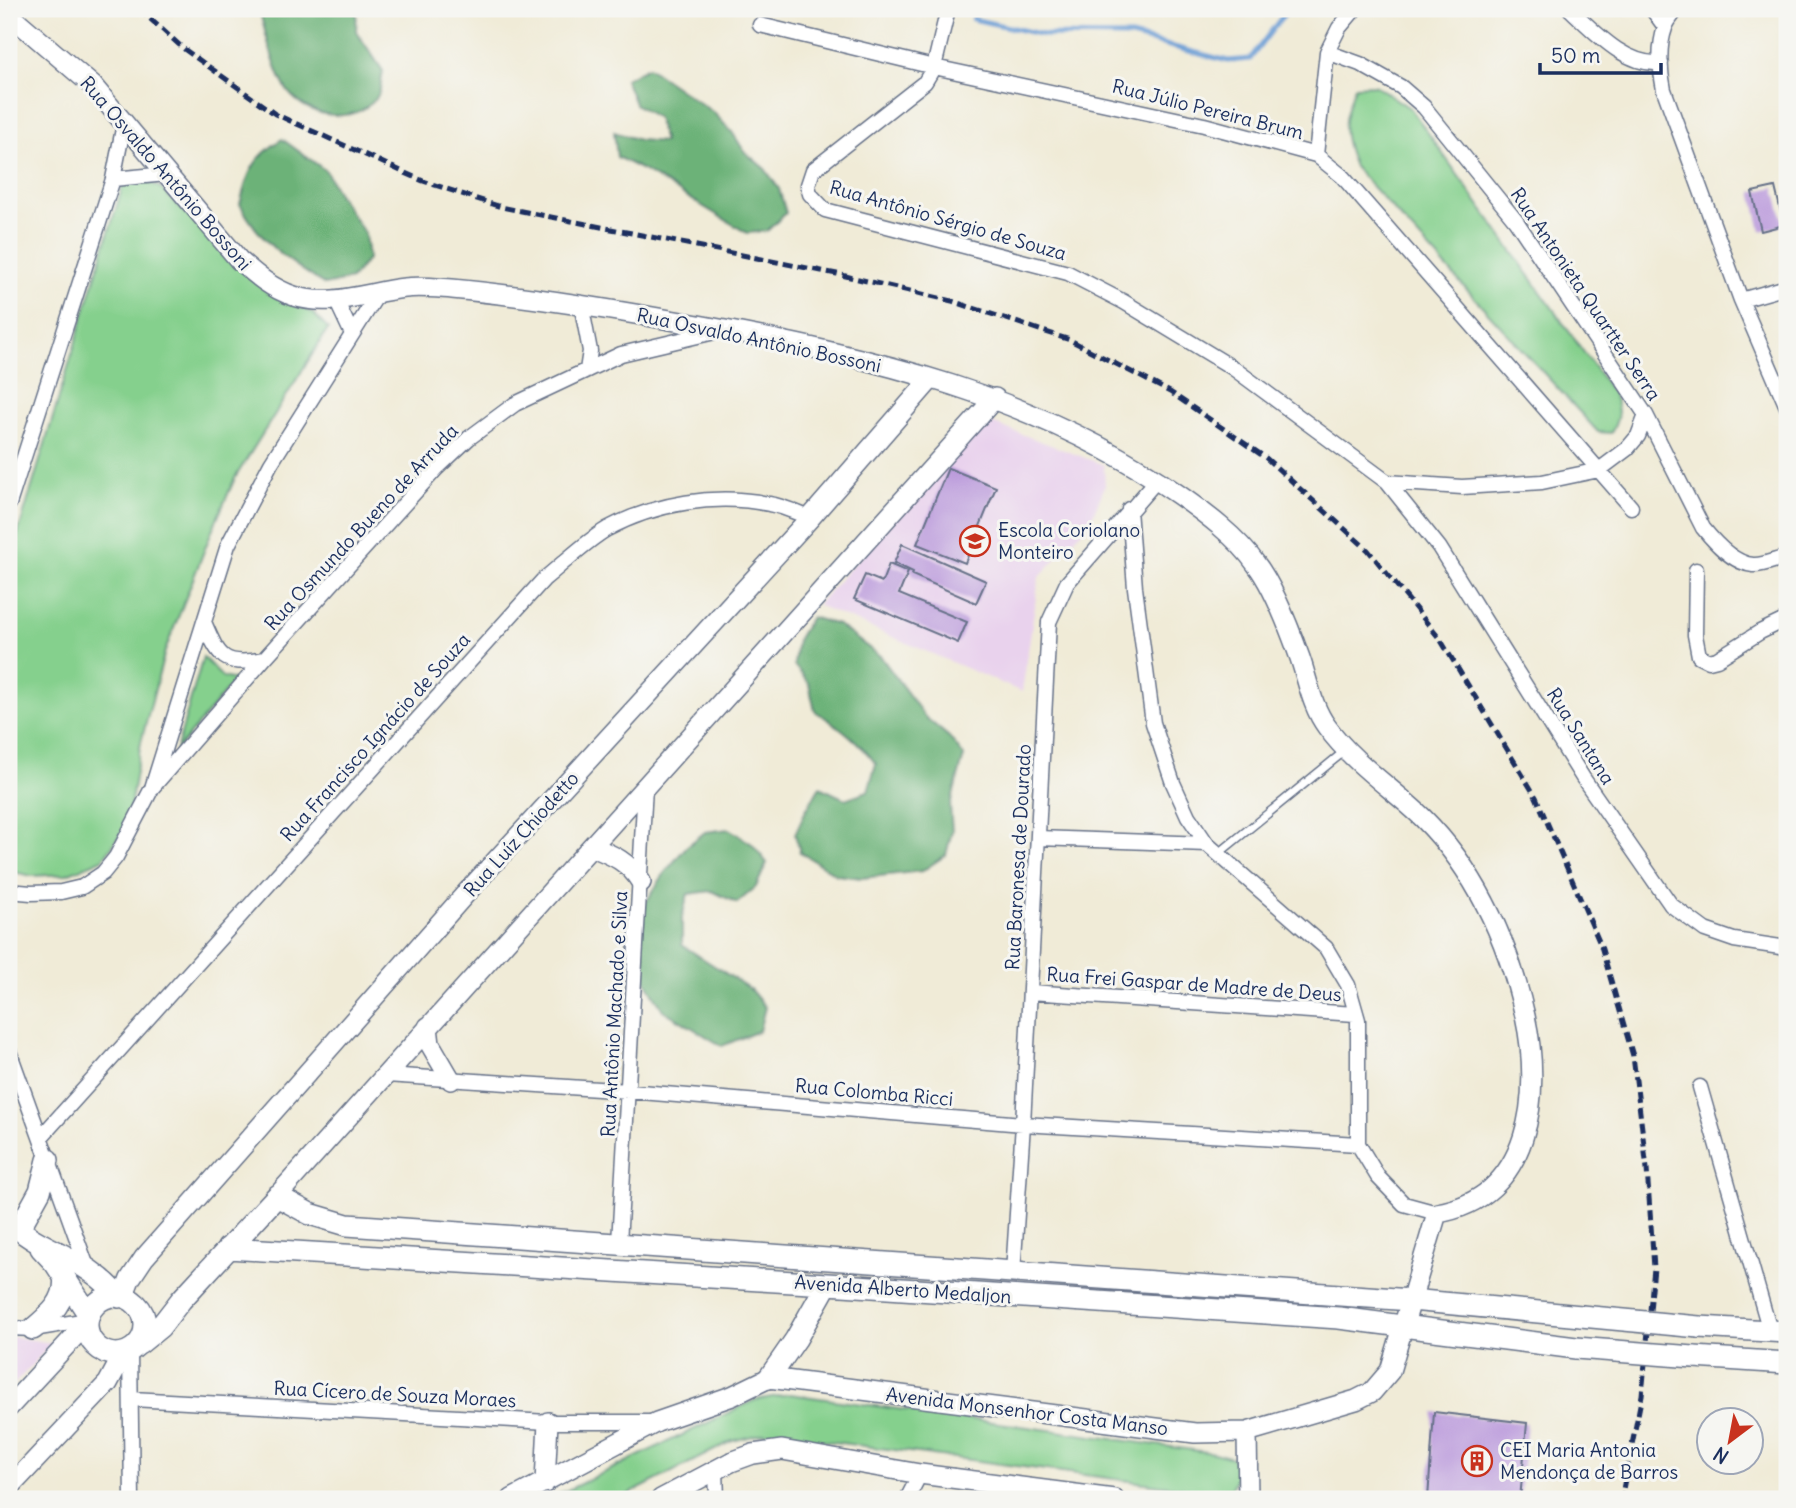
<svg xmlns="http://www.w3.org/2000/svg" width="1796" height="1508" viewBox="0 0 1796 1508" font-family="Delius,sans-serif">
	<style>
		.built { fill: #e9d2ed }
		.green { fill: #85d08d; stroke: #508076; stroke-width: 2 }
		.forest { fill: #6cb278; stroke: #44706b; stroke-width: 2 }
		.lines { fill: none; stroke-linecap: round; stroke-linejoin: round }
		.stream { stroke: #699cd4; stroke-width: 5 }
		.building { fill: #ba99db }
		.lane-casing { stroke: #667188; stroke-width: 10 }
		.street-casing { stroke: #667188; stroke-width: 17 }
		.secondary-casing { stroke: #667188; stroke-width: 22 }
		.primary-casing { stroke: #667188; stroke-width: 24 }
		.lane { stroke: #fff; stroke-width: 7 }
		.street { stroke: #fff; stroke-width: 14 }
		.secondary { stroke: #fff; stroke-width: 19 }
		.primary { stroke: #fff; stroke-width: 21 }
		.rail { stroke: #1b2f5e; stroke-width: 5; stroke-dasharray: 10 5; stroke-linecap: butt }
		.primary-bridge-casing { stroke: #667188; stroke-width: 24; stroke-linecap: butt }
		.primary-bridge { stroke: #fff; stroke-width: 21 }
		.labels { text-anchor: middle; dominant-baseline: central; stroke-width: 6; stroke-linejoin: round; paint-order: stroke }
		.street-label { font-size: 19px; fill: #1b2f5e; stroke: #f6f6f2 }
		.poi-label { font-size: 19px; fill: #1b2f5e; stroke: #f6f6f2; text-anchor: start }
	</style>
	<rect width="100%" height="100%" fill="#f6f6f2"/>
	<filter id="ink" filterUnits="userSpaceOnUse"><feTurbulence type="fractalNoise" baseFrequency=".0143" numOctaves="2"/><feDisplacementMap in="SourceGraphic" scale="14" xChannelSelector="R" yChannelSelector="G"/><feConvolveMatrix kernelMatrix="1 2 1 2 8 2 1 2 1" color-interpolation-filters="sRGB"/></filter>
	<filter id="wash" filterUnits="userSpaceOnUse"><feTurbulence type="fractalNoise" baseFrequency=".00686" numOctaves="4" result="noise"/><feDisplacementMap in="SourceGraphic" scale="28" xChannelSelector="R" yChannelSelector="G"/><feGaussianBlur stdDeviation="1.57" result="paint"/><feColorMatrix in="noise" values="0 0 0 0 0 0 0 0 0 0 0 0 0 0 0 0 0 1.4 0 .05"/><feComposite in="paint" operator="in"/></filter>
	<g filter="url(#wash)">
		<rect width="100%" height="100%" fill="#f0ebd7"/>
		<!-- built -->
		<path class="built" d="M984 420 1104 465 1105 486 1089 524 1039 577 1022 692 817 605Z
			M9 1336 52 1343 9 1390Z"/>
		<!-- green -->
		<path class="green" d="M1375 85 1411 109 1612 392C1620 408 1620 417 1611 433L1598 432 1354 167C1340 130 1342 123 1355 86Z
			M141 179 159 187 269 293 313 313 328 329 235 478 213 528 165 651 141 742 127 825 103 859 67 874 32 876 9 871V563L123 185 129 180Z
			M203 657 222 677 235 680 176 751Z
			M790 1394 1214 1453 1233 1458 1238 1472 1232 1488 1206 1491 765 1433 732 1441 620 1499H549L755 1400Z"/>
		<!-- forest -->
		<path class="forest" d="M259 9H357L356 31 383 71C381 79 381 91 377 97 356 124 313 119 291 95 276 80 265 30 259 9Z
			M648 67 714 113 732 132 745 152 765 169 779 189 786 213 767 231 747 233 643 170 617 157 614 132 639 140 664 142 657 118 635 104 625 79Z
			M282 139 326 171 338 194 365 234 368 259 351 279 325 285C287 260 261 244 240 204 249 170 252 159 282 139Z
			M811 617 838 625 881 657 925 717 949 737 964 756 950 806 952 831 946 855 922 871 862 878 837 875 800 852 795 834 806 810 820 787 845 799 868 791 876 764C859 741 839 726 815 711L809 684 794 665 797 640Z
			M729 829 752 844 767 863 756 887 737 903 712 891 688 894 682 917V945L750 989 765 1007 759 1031 722 1046 663 1010 637 966 629 943 637 916 666 871 686 847 705 832Z"/>
		<g class="lines">
			<!-- stream -->
			<path class="stream" d="M973 19 1044 35 1131 36 1228 61 1250 59 1288 9"/>
		</g>
		<g id="blocks">
			<!-- building -->
			<path class="building" d="M1775 187 1784 225 1761 231 1752 192Z
				M948 468 996 487 965 563 917 544Z
				M902 544 986 581 976 603 912 575 913 572 894 563Z
				M889 564 908 572 899 594 967 622 958 643 854 599 865 575 882 582Z
				M1434 1412 1527 1423 1520 1499H1428Z"/>
		</g>
	</g>
	<g filter="url(#ink)">
		<use href="#blocks" fill-opacity="0" stroke="#667188" stroke-width="2"/>
		<g class="lines">
			<!-- lane casing -->
			<g class="lane-casing">
				<path id="lane" d="M1218 854 1346 750"/>
			</g>
			<!-- street casing -->
			<g class="street-casing">
				<path id="street" d="M948 9 934 67 925 82 813 170 808 185 810 194 825 210 1068 273 1124 302 1233 368 1387 482 1462 487 1542 482 1599 470 1627 449 1638 436 1646 415
					M1570 9C1594 31 1625 66 1661 63
					M1652 9 1665 27
					M1677 9C1673 15 1667 21 1665 28 1658 47 1660 72 1664 90L1741 300 1787 407
					M760 25 934 67 1204 125 1316 155 1342 176 1631 507
					M1327 52 1360 64 1401 87 1424 107 1516 221 1646 415 1703 528C1715 543 1733 563 1753 565 1763 566 1777 559 1787 557
					M1316 155 1327 52 1339 28 1355 9
					M113 179 167 174
					M336 300 352 334
					M1741 300 1787 287
					M581 304 590 351 587 370
					M1387 482 1439 547 1583 778 1671 905 1705 930 1734 940 1787 948
					M9 504 113 179 124 124
					M1129 509 1135 588 1153 723 1173 783 1188 816 1207 844 1326 948 1348 985 1358 1020V1144L1378 1177 1404 1204 1437 1213
					M1696 570 1695 635 1699 656 1709 661 1717 659 1760 632 1787 619
					M204 622C219 657 223 667 263 659
					M152 788 264 659 436 469 469 438 515 404 621 354 719 331
					M1038 838 1207 844
					M9 891 31 893 61 892 82 887 103 873 116 857 152 788 228 545 271 463 379 292
					M1030 992 1355 1014
					M9 1051 87 1267
					M386 1075 629 1091 1023 1124 1358 1144
					M1700 1087 1770 1331
					M41 1137 544 579C564 563 585 542 607 529 655 503 716 493 769 504 783 506 797 513 810 518
					M619 1243 645 787
					M1013 1273 1023 1124 1049 622 1067 583 1157 480
					M9 1328 33 1329 88 1320
					M130 1351 132 1499
					M132 1399 548 1422H655
					M716 1470 717 1499
					M907 1499 920 1474"/>
			</g>
			<!-- secondary casing -->
			<g class="secondary-casing">
				<path id="secondary" d="M9 14 93 86 239 260C256 275 272 289 294 296 331 308 368 292 405 288 420 286 437 288 452 289 537 297 620 311 704 326 872 357 1036 395 1179 495 1206 514 1237 537 1256 564 1274 587 1290 630 1300 658 1308 681 1312 707 1327 727 1353 763 1392 788 1423 818 1478 873 1508 941 1525 1016 1542 1093 1532 1198 1437 1213L1390 1371 1372 1392 1356 1400 1247 1432 1195 1433 769 1378 732 1396 657 1422 512 1499
					M592 847C613 855 629 862 641 882
					M428 1027 430 1044 451 1080
					M277 1196 995 398
					M123 1297 130 1279 144 1258 468 891 810 518 930 380
					M9 1407 87 1323
					M1247 1432 1248 1499
					M545 1483 548 1422
					M9 1488 108 1383 124 1353
					M661 1499 731 1462 753 1454 782 1450 920 1474 1114 1499"/>
			</g>
			<!-- primary casing -->
			<g class="primary-casing">
				<path id="primary" d="M9 1222C18 1229 27 1236 36 1241 68 1259 94 1267 119 1297
					M19 1229 40 1191 48 1160
					M41 1248 55 1263 89 1315
					M228 1248 827 1284 1339 1318 1576 1348
					M87 1325a29 29 0 1 1 58 0a29 29 0 1 1-58 0Z
					M1699 1327 1787 1332
					M33 1329C50 1315 68 1300 64 1276
					M139 1344 160 1327 181 1300 277 1196 310 1214 347 1225 1411 1300 1581 1316
					M1694 1357 1787 1363
					M769 1378 796 1339 827 1284"/>
			</g>
			<!-- lane -->
			<use href="#lane" class="lane"/>
			<!-- street -->
			<use href="#street" class="street"/>
			<!-- secondary -->
			<use href="#secondary" class="secondary"/>
			<!-- primary -->
			<use href="#primary" class="primary"/>
			<!-- rail -->
			<path class="rail" d="M139 9 184 49 275 114 423 181 501 207 837 274 952 301 1070 340 1170 392 1266 458 1368 550 1440 639 1536 797 1601 946 1633 1056 1647 1169 1654 1268 1642 1395 1621 1499"/>
			<!-- primary-bridge casing -->
			<g class="primary-bridge-casing">
				<path id="primary-bridge" d="M1581 1316 1699 1327
					M1576 1348 1694 1357"/>
			</g>
			<!-- primary-bridge -->
			<use href="#primary-bridge" class="primary-bridge"/>
		</g>
	</g>
	<!-- icons -->
	<defs>
		<g id="school-ring" transform="scale(1.575)"><circle r="9.5" fill="#f6f6f2" stroke="#c8321e" stroke-width="1.5"/><path d="M0-5L7-2L0 1L-7-2ZM-4 1L0 2.5L4 1V4Q0 6-4 4Z" fill="#c8321e"/></g>
		<g id="building-ring" transform="scale(1.575)"><circle r="9.5" fill="#f6f6f2" stroke="#c8321e" stroke-width="1.5"/><path d="M-4-6H4V6H1V3H-1V6H-4ZM-2.5-4.3h1.7v1.8h-1.7ZM.8-4.3h1.7v1.8H.8ZM-2.5-1h1.7V.8h-1.7ZM.8-1h1.7V.8H.8Z" fill="#c8321e"/></g>
	</defs>
	<g fill-rule="evenodd">
		<use href="#school-ring" x="975" y="541"/>
		<use href="#building-ring" x="1477" y="1461"/>
	</g>
	<g class="labels">
		<!-- street labels -->
		<g class="street-label">
			<text transform="translate(1208 109) rotate(14)">Rua Júlio Pereira Brum</text>
			<text transform="translate(166 173) rotate(49)">Rua Osvaldo Antônio Bossoni</text>
			<text transform="translate(948 220) rotate(16)">Rua Antônio Sérgio de Souza</text>
			<text transform="translate(1586 294) rotate(56)">Rua Antonieta Quartter Serra</text>
			<text transform="translate(759 340) rotate(12)">Rua Osvaldo Antônio Bossoni</text>
			<text transform="translate(361 527) rotate(-47)">Rua Osmundo Bueno de Arruda</text>
			<text transform="translate(1581 736) rotate(58)">Rua Santana</text>
			<text transform="translate(375 737) rotate(-48)">Rua Francisco Ignácio de Souza</text>
			<text transform="translate(521 834) rotate(-48)">Rua Luíz Chiodetto</text>
			<text transform="translate(1018 857) rotate(-87)">Rua Baronesa de Dourado</text>
			<text transform="translate(1194 984) rotate(4)">Rua Frei Gaspar de Madre de Deus</text>
			<text transform="translate(614 1014) rotate(-87)">Rua Antônio Machado e Silva</text>
			<text transform="translate(874 1092) rotate(5)">Rua Colomba Ricci</text>
			<text transform="translate(903 1289) rotate(4)">Avenida Alberto Medaljon</text>
			<text transform="translate(395 1394) rotate(3)">Rua Cícero de Souza Moraes</text>
			<text transform="translate(1027 1411) rotate(7)">Avenida Monsenhor Costa Manso</text>
		</g>
		<!-- poi labels -->
		<g class="poi-label">
			<text x="998" y="530">Escola Coriolano<tspan x="998" dy="22">Monteiro</tspan></text>
			<text x="1500" y="1450">CEI Maria Antonia<tspan x="1500" dy="22">Mendonça de Barros</tspan></text>
		</g>
	</g>
	<!-- margin -->
	<rect width="1796" height="1508" fill="none" stroke="#f6f6f2" stroke-width="35"/>
	<!-- north arrow -->
	<g transform="translate(1730 1441) rotate(212)"><circle r="33" fill="#f6f6f2" stroke="#9ea6b7" stroke-width="2"/>
	<path d="M0-5L12 26L0 18L-12 26Z" fill="#c8321e"/>
	<text y="-10" font-size="19" font-weight="bold" text-anchor="middle" fill="#1b2f5e">N</text>
	</g>
	<!-- scale -->
	<path d="M1540 63v10h121v-10" fill="none" stroke="#1b2f5e" stroke-width="3.5"/>
	<text x="1551" y="63" font-size="21" fill="#1b2f5e" stroke="#f6f6f2" stroke-width="5" paint-order="stroke">50 m</text>
</svg>
